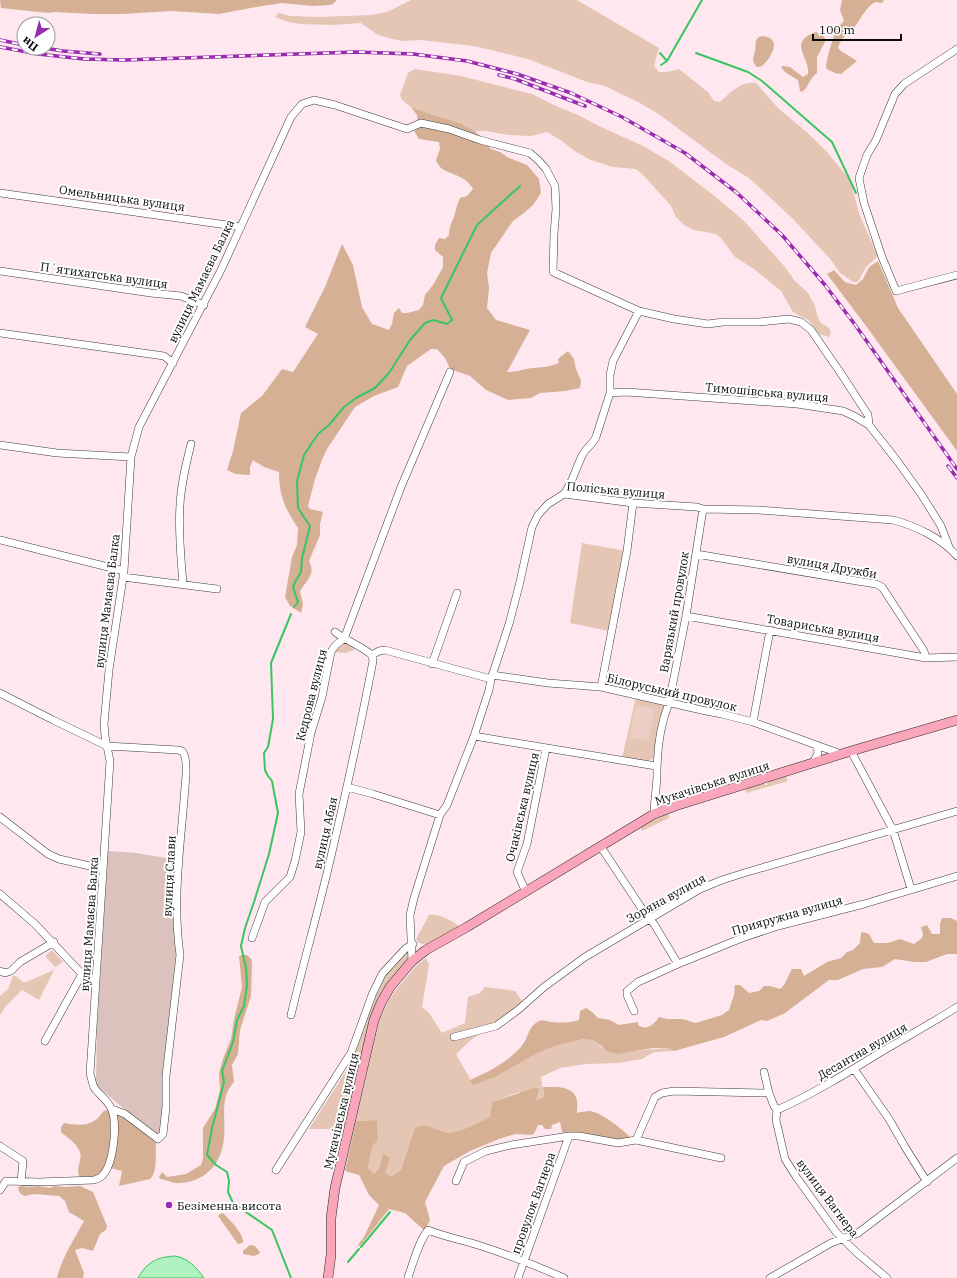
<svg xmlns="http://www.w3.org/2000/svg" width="957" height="1278" viewBox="0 0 957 1278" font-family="'IBM Plex Serif',serif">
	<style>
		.green { fill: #e5c5b4 }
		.forest { fill: #d5b094 }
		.cemetery { fill: #dcc2bc }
		.pitch { fill: #edcec5 }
		.water { fill: #aff2c0; stroke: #3ac560 }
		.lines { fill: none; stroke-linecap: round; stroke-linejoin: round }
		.stream { stroke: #3ac560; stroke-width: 2 }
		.street-casing { stroke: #3c3c3c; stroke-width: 8 }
		.secondary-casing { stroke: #2b2b2b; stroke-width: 10 }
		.street { stroke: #fff; stroke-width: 7 }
		.secondary { stroke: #faa6ba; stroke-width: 9 }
		.rail-casing { stroke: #992bb0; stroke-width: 3.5 }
		.rail { stroke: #fff; stroke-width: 2; stroke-dasharray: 6; stroke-linecap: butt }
		.poi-dot { fill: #992bb0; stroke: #fff; stroke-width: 1.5 }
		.labels { text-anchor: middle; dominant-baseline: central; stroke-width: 4; stroke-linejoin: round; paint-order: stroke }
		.street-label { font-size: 12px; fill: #090909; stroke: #fff }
		.poi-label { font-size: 12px; fill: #090909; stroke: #fff; text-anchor: start }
	</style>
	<rect width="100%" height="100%" fill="#fee7ee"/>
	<!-- green -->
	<path class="green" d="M411 0H577L659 48 654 66 659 72H667L679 69 708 92 714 101 720 102C731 92 741 81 756 83L778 108 810 135 827 152 850 180 860 216 878 256 866 267 858 282H853L840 273 831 260 793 219 749 178 726 164 660 115 638 102 605 86 587 82 528 59 474 46 420 40 403 41 393 39 378 35 361 23 333 25 300 24 285 21 275 17 279 13 290 16 319 17 371 15 387 12Z
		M415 69 461 76 532 94 556 106 580 116 599 126 643 146 669 161 717 198 744 221 785 267 794 280 808 293 815 306 818 318 821 323 829 328 831 333 829 337 819 334 808 320 793 312 781 291 754 269 735 257 721 238 716 234 694 230 684 225 676 217 671 206 664 198 644 176 636 169 613 167 591 160 576 152 562 141 547 132 531 136 508 135 486 131H475L460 123 433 115 411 107 402 100 400 95 408 73Z
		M582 543 626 551 609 631 570 623Z
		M341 644H349L354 648V650L346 653 334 652Z
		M636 697 664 704 665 707 655 756C648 766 632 760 622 758Z
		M785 775 788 781 746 793 745 787 763 782 765 785H767L768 780Z
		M667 813 668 814 669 818 642 831 640 827Z
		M429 915C439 913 453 921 460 927L427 945 419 943 416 939Z
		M409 949V955L407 961 387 986 345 1134 329 1129H309L348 1068 384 974Z
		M52 950 63 962 55 967 45 956Z
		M426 958 429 965 422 1007 429 1013 442 1033 465 1023 468 997 480 993 485 987 515 991 524 1004 471 1040 456 1054 473 1084 513 1067 528 1056 555 1046 583 1039 592 1040 598 1043 602 1048 632 1051 668 1048 674 1051 654 1052 642 1059 618 1063 585 1064 560 1068 541 1077 544 1097 535 1100 519 1092 492 1102 490 1117 462 1130 448 1133 438 1130 426 1125 415 1127 401 1170 391 1178 385 1172 384 1155 380 1166 373 1174 368 1168 372 1148 378 1139 377 1120 356 1121 379 1022 386 1006 394 992 406 978 416 966Z
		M54 970 39 1000 22 990 6 1006 0 1015V996L8 989 13 976H16L23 982H26Z"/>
	<!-- forest -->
	<path class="forest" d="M0 0H337L333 4 329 5 312 6 282 3 256 7 219 14 171 11 123 14H92L55 12 48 13 1 8Z
		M842 0H884L882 3 875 2C866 8 862 16 856 25 849 33 841 37 838 48L841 51 857 61 841 74 835 73 827 69 826 66C828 53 834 29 844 21L840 10Z
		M816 32 822 34 826 40 817 57V73C808 80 809 87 802 92L800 91 798 80 785 72 781 67 783 66 790 67 803 77 808 74C810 57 787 42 816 32Z
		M763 36C766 37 770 37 772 40 778 46 769 60 763 65 763 66 759 67 757 67 751 59 753 60 755 51 756 48 755 44 756 40L759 37Z
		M411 107 433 115 460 123 475 131 491 149 500 152 507 157 527 165 539 179 541 193 533 205 524 213 513 221 491 253 487 273 489 288 487 308 496 320 530 330 507 372C514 372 519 371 526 369 537 367 548 368 559 363L558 359 568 351 574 359 576 369 581 381 580 388 565 391 540 393 531 398 508 400 486 390 470 376 450 369 445 358 437 349H431L407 366 398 387 374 396 355 407 327 449 322 460 315 479 308 506 310 509 323 512 320 524V535L309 561C316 574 307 580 300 591L303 604 301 613 290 606 285 597 292 557 297 545 298 528C285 509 279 495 279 472L264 467 253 460 250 467V475L235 474 227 470 233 451 241 413 262 396 282 369 293 372 318 334 305 327 325 287 342 244 353 265 362 307 372 324 389 330 392 324 394 313 399 308 402 313H407L419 310 423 305 425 295 433 285 443 267V257L435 250V245L439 238 445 239 449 235C449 227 451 224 454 217 456 210 457 204 460 198L467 196 473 189C465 175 453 176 441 168 439 166 437 163 436 160L440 149 439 142 419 139 414 131 418 128 417 115Z
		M878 261 898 308 957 394V451L866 326 827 274 834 270 845 282 856 285 863 279 869 267Z
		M942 918H951L957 921V954H947L926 962H914L895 959 882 967 863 969 838 980H829L785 1013 767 1021 761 1020 724 1037 674 1051 668 1048H653L617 1054 607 1051 598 1043 592 1040 583 1039 555 1046 537 1053 497 1076 473 1085 470 1080C489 1072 506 1063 520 1048 529 1039 527 1027 539 1021 543 1020 547 1021 551 1022 561 1023 570 1023 579 1020L580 1011 586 1008 592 1012 598 1018 610 1020 619 1025 638 1022V1025C646 1031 654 1025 659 1017L667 1019H682L696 1023 722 1015 729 1010 734 995 735 985H740L749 993 759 991 764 986H770L780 989 784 985 792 969H801L804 976 827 962 841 958 847 952 853 950 860 943 861 933 863 932 869 934 874 943H888L900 939 914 944 922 938 923 934 921 927 927 925 932 934H940V924Z
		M242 955H247L252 960 251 996 240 1030 238 1054 232 1065 234 1082C219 1098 226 1119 224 1138 222 1163 206 1181 181 1183 174 1184 167 1180 160 1179L159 1177 162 1172 167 1177 186 1174 201 1165 203 1159V1128L215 1109 220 1090 219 1073 223 1059 231 1039 234 1019 242 987 239 956Z
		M543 1087C554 1087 571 1085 576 1097 578 1101 577 1108 577 1113 581 1112 586 1111 590 1111 601 1112 625 1131 632 1139L618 1141 562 1132 560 1122 552 1125 551 1129H545L542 1125H538L534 1134 531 1135 515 1134 499 1139 470 1151 444 1166 425 1202 430 1220 425 1231 405 1213 389 1209 360 1246 358 1245 364 1237 379 1205 369 1195 359 1175 345 1171 356 1121 377 1120 378 1139 372 1148 368 1168 374 1174 380 1166 383 1154 390 1158 385 1172 391 1177 401 1170 415 1127 426 1125 438 1130 448 1133 462 1130 490 1117 492 1102 534 1088 539 1089 536 1100 544 1097Z
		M107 1110 110 1111V1116L111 1154 100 1175C93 1177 87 1179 79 1176 77 1170 79 1166 80 1160 84 1148 69 1139 61 1132V1127L64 1123C77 1125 88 1127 98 1118 101 1115 102 1111 107 1110Z
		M115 1112 130 1120 156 1143C155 1153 158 1172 150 1179L119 1186 122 1171 111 1168Z
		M21 1186 28 1187 39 1186 50 1188 54 1186 65 1187 80 1186 93 1192 107 1226 106 1230 100 1234 93 1251 82 1248 75 1250 84 1273 83 1278H57C62 1257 74 1240 84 1221L69 1212 65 1201 59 1196 34 1194 25 1196C20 1194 19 1193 18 1187Z
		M223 1213C229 1219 245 1235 243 1243L238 1244 218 1216 220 1214Z
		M250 1245 255 1246 260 1252 259 1254 254 1256 243 1254V1251Z"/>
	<!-- cemetery -->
	<path class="cemetery" d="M108 851 136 853 172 859 175 861 176 867 178 955 164 1109 161 1133 155 1135 103 1091 97 1088 96 1081 97 1030Z"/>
	<!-- pitch -->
	<path class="pitch" d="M636 705 655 709 648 741 629 737Z"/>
	<!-- water -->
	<path class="water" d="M175 1256C188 1258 197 1268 204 1278H138C147 1262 157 1257 175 1256Z"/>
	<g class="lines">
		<!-- stream -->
		<path class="stream" d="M660 53 667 61
			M696 53 748 72 762 81 832 142 856 193
			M661 65 667 61 702 0
			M294 607 298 602 293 587 296 580 301 572 302 558 310 526 298 508 297 481 304 455 318 434 329 425 344 407 356 398 375 388 389 373 410 340 425 323 433 320 447 324 452 320 441 298 477 225 520 186
			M361 1247 390 1212
			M348 1262 359 1249
			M291 1278 272 1230 233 1203 228 1192 229 1181 227 1172 216 1165 207 1155 212 1128 224 1082 222 1071 233 1042 237 1020 244 1006 247 985 246 968 241 946 245 928 254 902 269 854 278 813 272 781 268 776 265 770 264 753 268 747 273 719 271 663 291 614"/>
		<!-- street casing -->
		<g class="street-casing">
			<path id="street" d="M957 49 904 84 895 94 876 140 867 155 859 178 864 203 882 257 896 291 957 275
				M0 193 241 227
				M0 271 151 293 181 296 204 305
				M0 333 164 356 173 363
				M610 393 626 392 797 404 843 411 854 416 869 425 898 462 921 494 941 526 949 547
				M0 445 57 453 131 457
				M564 494C573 482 576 467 583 454 586 448 593 444 596 437L610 393V375L613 361 639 311
				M0 540 124 571
				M696 554 851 580 876 584 882 587 924 651 926 658
				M123 577 217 589
				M183 584C181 558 178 531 180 505 181 484 186 464 191 444
				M686 616 926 658 957 657
				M335 632C347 641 361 646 372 655L379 651 385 650 491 679
				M432 664 457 593
				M492 675 548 683 601 687 706 711 722 714 753 722 841 754
				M601 687 627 551 633 503
				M0 693 53 720 107 746 178 750 182 751C188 757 186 778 185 787 181 843 172 898 180 955L166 1076V1107L163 1134 158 1139 125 1114 112 1109
				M753 722 770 630
				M474 736 656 766
				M851 751 893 830 911 889
				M813 763 818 753 817 745
				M347 787 373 794 440 815
				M654 814C654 801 657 787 657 774 657 751 660 725 669 703L686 616 703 509
				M0 817 48 854 59 859 103 869
				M601 847 646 915 654 924 678 964
				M526 892 517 872 527 844 546 748
				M0 894 35 924 82 974 96 980
				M252 938 265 902 290 877 295 861 301 832 299 794 311 733 322 697 331 652C334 646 338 642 344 639L401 487 450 372
				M412 961 410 915 414 898 440 815 447 805 474 736 489 690 491 679 509 624 519 586 532 527 538 515 548 504 564 494 633 503 697 507 703 509 759 510 893 520C916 526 941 538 957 556
				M0 971 5 973 11 971 20 962 54 942
				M634 1011 627 995V991L638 982 678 964 742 938 778 926 864 904 957 876
				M291 1015C303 965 317 915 329 865 345 797 360 729 373 661L372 655
				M454 1037 496 1026 518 1010 544 987 585 957 700 889 722 880 744 873 957 811
				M45 1041 82 974
				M854 1069 889 1119 905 1147 927 1182
				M764 1072 769 1093 774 1106 777 1110 776 1120 785 1159 797 1178 836 1232 856 1252 887 1278
				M777 1110C813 1094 847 1073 881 1052 906 1037 932 1023 957 1007
				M636 1140 655 1097 662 1093 674 1091 769 1093
				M0 1146 23 1161 21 1182
				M276 1170 351 1053 372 995 382 974 405 949 413 944
				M6 1181 39 1182 94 1180C97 1179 100 1178 102 1176 114 1164 118 1122 111 1108 107 1100 100 1095 95 1089 92 1085 92 1078 90 1074L110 761 105 736 104 724 109 670 124 571 131 457 139 427 221 270 291 117 302 104 314 100 335 105 407 129 421 123 449 129 480 140 530 153 539 161 546 169 555 186 556 209 554 234 553 272 639 311 674 319 708 324 723 322H758L789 319 801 322 811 330 842 375 868 415 869 425
				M456 1181 464 1162 486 1151 511 1145 569 1136H579L618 1143 636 1140 721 1158
				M0 1190 6 1181
				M409 1278 408 1277C414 1261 418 1243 428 1230 445 1237 463 1240 481 1246 509 1255 537 1266 564 1278
				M518 1278 569 1136
				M770 1278 831 1243 858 1233 957 1158"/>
		</g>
		<!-- secondary casing -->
		<g class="secondary-casing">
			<path id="secondary" d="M328 1278 331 1255V1218L335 1188 374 1020 381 1003 390 987 412 961 426 950 467 927 654 814 675 806 851 751 957 720"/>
		</g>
		<!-- street -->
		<use href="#street" class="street"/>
		<!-- secondary -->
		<use href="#secondary" class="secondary"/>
		<!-- rail casing -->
		<g class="rail-casing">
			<path id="rail" d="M0 40 24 45
				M0 47 38 54 84 59 125 60 356 52 413 54 467 61 517 74 571 93 622 117 685 153 736 192 782 235 825 285 856 326 957 469
				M44 48 63 51 100 54
				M499 75 515 79 585 106
				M948 466 957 478"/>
		</g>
		<!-- rail -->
		<use href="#rail" class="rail"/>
	</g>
	<!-- markers -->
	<circle class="poi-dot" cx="169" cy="1205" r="4"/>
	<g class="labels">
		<!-- street labels -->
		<g class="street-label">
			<text transform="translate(122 198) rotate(8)">Омельницька вулиця</text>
			<text transform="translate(104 275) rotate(8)">Пʼятихатська вулиця</text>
			<text transform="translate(201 281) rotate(-64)">вулиця Мамаєва Балка</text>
			<text transform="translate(767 392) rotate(5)">Тимошівська вулиця</text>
			<text transform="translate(616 490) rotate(5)">Поліська вулиця</text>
			<text transform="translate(832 566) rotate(10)">вулиця Дружби</text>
			<text transform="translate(107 601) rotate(-83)">вулиця Мамаєва Балка</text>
			<text transform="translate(674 612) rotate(-80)">Варязький провулок</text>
			<text transform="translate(823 628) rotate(10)">Товариська вулиця</text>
			<text transform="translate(672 692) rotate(13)">Білоруський провулок</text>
			<text transform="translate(311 695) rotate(-76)">Кедрова вулиця</text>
			<text transform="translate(712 783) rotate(-18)">Мукачівська вулиця</text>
			<text transform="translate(522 807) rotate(-77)">Очаківська вулиця</text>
			<text transform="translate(325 833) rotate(-77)">вулиця Абая</text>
			<text transform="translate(169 876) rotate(-87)">вулиця Слави</text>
			<text transform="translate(666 898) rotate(-29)">Зоряна вулиця</text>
			<text transform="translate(787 915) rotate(-16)">Прияружна вулиця</text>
			<text transform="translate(89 924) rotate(-86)">вулиця Мамаєва Балка</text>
			<text transform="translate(862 1051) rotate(-30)">Десантна вулиця</text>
			<text transform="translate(341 1111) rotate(-77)">Мукачівська вулиця</text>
			<text transform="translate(828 1198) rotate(53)">вулиця Вагнера</text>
			<text transform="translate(533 1203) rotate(-70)">провулок Вагнера</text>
		</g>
		<!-- poi labels -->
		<g class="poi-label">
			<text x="177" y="1205">Безіменна висота</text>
		</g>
	</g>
	<!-- north arrow -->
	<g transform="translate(36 36) rotate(216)"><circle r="19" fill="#ffffff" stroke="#9d9d9d"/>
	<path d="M0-3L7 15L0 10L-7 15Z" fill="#992bb0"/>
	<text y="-6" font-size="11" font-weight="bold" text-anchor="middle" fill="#090909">Пн</text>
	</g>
	<!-- scale -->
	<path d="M813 34v6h88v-6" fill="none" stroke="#090909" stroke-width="2"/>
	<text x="819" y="34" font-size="12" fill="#090909" stroke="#ffffff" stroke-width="3" paint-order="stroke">100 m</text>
</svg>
